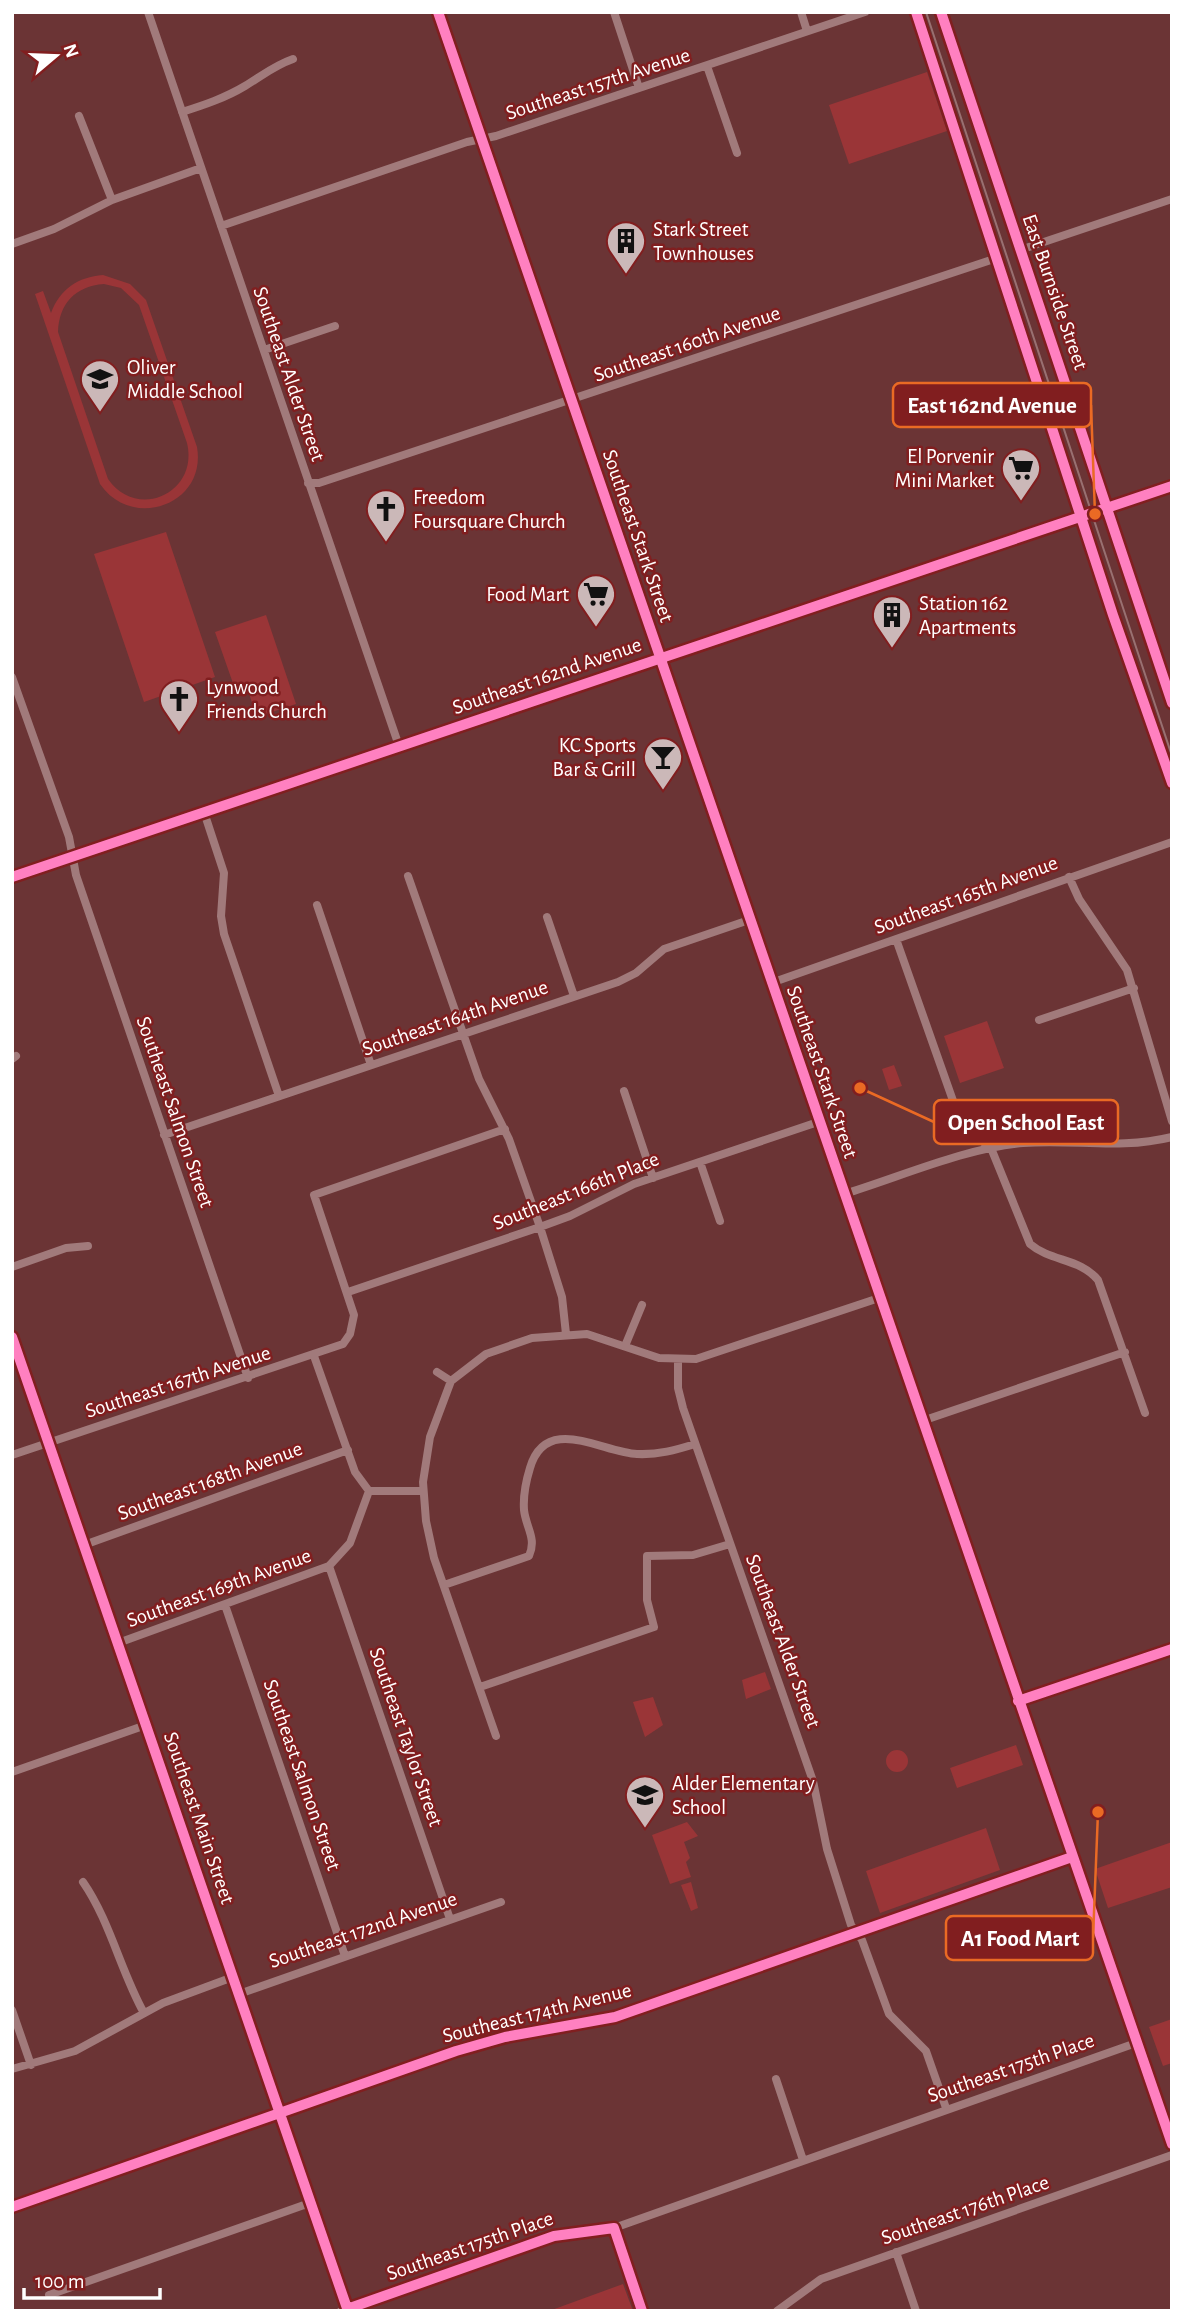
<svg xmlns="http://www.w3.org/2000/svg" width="1184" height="2323" viewBox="0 0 1184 2323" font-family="'Alegreya Sans',sans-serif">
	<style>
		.green { fill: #9a3537; fill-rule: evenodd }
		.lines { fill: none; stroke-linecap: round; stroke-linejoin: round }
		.minor { stroke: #a17a7b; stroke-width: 8 }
		.tertiary { stroke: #a17a7b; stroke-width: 10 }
		.secondary { stroke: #9d7576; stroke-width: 10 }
		.primary { stroke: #9e7979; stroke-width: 12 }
		.tram { stroke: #997071; stroke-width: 2 }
		.cycleway-casing { stroke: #811e1f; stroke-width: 15 }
		.cycleway { stroke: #ff80c0; stroke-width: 10 }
		.labels { text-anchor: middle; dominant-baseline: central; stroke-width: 5; stroke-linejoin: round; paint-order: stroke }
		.street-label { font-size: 21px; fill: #fff; stroke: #811e1f }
		.poi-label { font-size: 21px; fill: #fff; stroke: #811e1f; text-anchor: start }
		.leader { fill: none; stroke: #ea6a24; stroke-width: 2.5 }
		.callout-dot { fill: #ea6a24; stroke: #811e1f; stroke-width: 2.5 }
		.callout { fill: #811e1f; stroke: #ea6a24; stroke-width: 2.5 }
		.callout-label { font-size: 23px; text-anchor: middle; font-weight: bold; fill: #fff }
	</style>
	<rect width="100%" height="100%" fill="#6b3435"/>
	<!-- green -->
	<path class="green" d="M927 72 947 131 849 164 829 105Z
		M103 275 130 284 146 300 197 447C207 505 132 531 100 484L35 294 43 291 51 313C60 289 78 277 103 275ZM104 284 121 288 139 305 187 443C199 493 137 521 108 479L58 332C59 304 75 286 104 284Z
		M166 532 215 677 144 702 94 554Z
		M266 615 296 704 257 717 246 685 235 689 215 632Z
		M987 1021 1004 1068 960 1083 944 1036Z
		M894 1065 902 1086 889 1090 882 1069Z
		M765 1672 771 1689 746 1699 742 1680Z
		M653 1697 663 1725 645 1737 633 1702Z
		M1016 1745 1023 1765 957 1788 950 1768Z
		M886 1761a11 11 0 1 1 22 0a11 11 0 1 1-22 0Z
		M687 1822 698 1836 684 1842 690 1858 686 1862 691 1877 670 1884 652 1835Z
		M986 1828 1000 1870 880 1913 866 1871Z
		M1172 1842V1887L1108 1908 1095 1869Z
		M691 1882 698 1908 691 1911 681 1885Z
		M1172 2019V2063L1163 2066 1149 2027Z
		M623 2284 633 2311H549Z"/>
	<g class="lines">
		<!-- minor -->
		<path class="minor" d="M148 12 399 746
			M614 12 639 88
			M801 12 807 31
			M707 66 737 153
			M182 112C204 105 225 98 245 86 262 76 273 66 293 59
			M79 116 112 200
			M221 226 467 142 496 136 865 12
			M12 244 54 229 112 200 201 168
			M1020 250 1172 199
			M264 350 335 326
			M308 483H319L997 258
			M12 677 69 837 76 875 248 1378
			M204 812 224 873 221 916 224 934 279 1096
			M408 876 479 1079 509 1139 540 1227 562 1297 566 1334
			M1069 877 1079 899 1127 970 1172 1121
			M317 905 371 1065
			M547 917 574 996
			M896 939 957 1112 969 1131 991 1148 1030 1244C1051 1262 1080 1258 1098 1280L1145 1413
			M771 983 1172 842
			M1039 1020 1134 988
			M12 1059 16 1056
			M624 1091 653 1178
			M164 1135 618 982 636 973 664 949 749 920
			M700 1162 720 1221
			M844 1194C900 1177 965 1148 1023 1143 1076 1139 1118 1150 1172 1137
			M12 1267 66 1248 88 1246
			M348 1292 540 1227 570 1216 634 1184 818 1122
			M625 1346 642 1305
			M314 1356 355 1472 369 1491
			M678 1360V1388L683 1408 813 1781 827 1849 851 1925 862 1940 889 2014 926 2051 946 2108
			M437 1372 451 1381
			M922 1421 1125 1352
			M12 1455 343 1344 350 1334 354 1315 314 1195 505 1129
			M369 1491H423
			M84 1545 348 1450
			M329 1566 450 1919
			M444 1585 529 1556C537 1538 526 1528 524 1510 523 1496 526 1481 530 1468 546 1413 603 1453 637 1454 658 1455 676 1450 695 1444
			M225 1605 345 1956
			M118 1643 329 1566 350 1543 369 1491
			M480 1687 654 1627 647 1600V1556L693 1555 730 1544
			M496 1736 434 1558 426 1521 423 1482 430 1437 451 1381 486 1354 532 1338 587 1334 659 1358 696 1359 879 1298
			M12 1772 146 1725
			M83 1882C110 1921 121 1972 144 2013
			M239 1994 501 1902
			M12 2010 31 2065
			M12 2069 75 2051 163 2003 233 1977
			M776 2079 803 2160
			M614 2228 642 2311
			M896 2252 916 2311
			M49 2295 304 2205 312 2206
			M341 2311 554 2236 614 2228 1136 2043
			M777 2311 821 2279 1172 2155"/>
		<!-- tertiary -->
		<path class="tertiary" d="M916 12 1113 615 1172 783
			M941 12 1172 703
			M12 1337 348 2311
			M1018 1701 1172 1649
			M12 2207 456 2051 505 2037 615 2017 1072 1857"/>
		<!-- secondary -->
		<path class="secondary" d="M12 877 1172 486"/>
		<!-- primary -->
		<path class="primary" d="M438 12 1172 2144"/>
		<!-- tram -->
		<path class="tram" d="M926 12 1172 756"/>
		<!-- cycleway casing -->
		<g class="cycleway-casing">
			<path id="cycleway" d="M438 12 1172 2144
				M916 12 1113 615 1172 783
				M941 12 1172 703
				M12 877 1172 486
				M12 1337 348 2311
				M1018 1701 1172 1649
				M12 2207 456 2051 505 2037 615 2017 1072 1857
				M347 2309 554 2236 614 2228 642 2311"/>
		</g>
		<!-- cycleway -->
		<use href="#cycleway" class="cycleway"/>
	</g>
	<!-- icons -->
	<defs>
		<g id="building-pin" transform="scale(2.0125)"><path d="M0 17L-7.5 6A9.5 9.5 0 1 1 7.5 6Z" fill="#cbb8b8" stroke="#811e1f"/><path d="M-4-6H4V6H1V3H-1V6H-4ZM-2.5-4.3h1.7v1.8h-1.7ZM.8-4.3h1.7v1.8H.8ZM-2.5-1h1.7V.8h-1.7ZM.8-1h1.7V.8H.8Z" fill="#111"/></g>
		<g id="school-pin" transform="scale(2.0125)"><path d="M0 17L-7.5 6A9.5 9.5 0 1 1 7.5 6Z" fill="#cbb8b8" stroke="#811e1f"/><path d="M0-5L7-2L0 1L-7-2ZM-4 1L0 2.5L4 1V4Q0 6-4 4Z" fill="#111"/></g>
		<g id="supermarket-pin" transform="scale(2.0125)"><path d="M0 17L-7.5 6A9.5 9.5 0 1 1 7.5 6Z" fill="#cbb8b8" stroke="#811e1f"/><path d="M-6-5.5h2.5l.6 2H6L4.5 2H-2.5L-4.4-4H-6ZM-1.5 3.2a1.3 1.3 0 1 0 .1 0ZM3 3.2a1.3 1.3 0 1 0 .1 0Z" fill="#111"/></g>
		<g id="church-pin" transform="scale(2.0125)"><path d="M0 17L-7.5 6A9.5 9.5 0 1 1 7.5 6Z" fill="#cbb8b8" stroke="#811e1f"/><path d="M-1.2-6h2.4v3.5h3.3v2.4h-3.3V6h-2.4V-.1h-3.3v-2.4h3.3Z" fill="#111"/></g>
		<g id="bar-pin" transform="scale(2.0125)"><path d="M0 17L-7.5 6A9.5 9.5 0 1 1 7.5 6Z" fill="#cbb8b8" stroke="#811e1f"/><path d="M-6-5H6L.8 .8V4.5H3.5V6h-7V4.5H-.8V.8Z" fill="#111"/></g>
	</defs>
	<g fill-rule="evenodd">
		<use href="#building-pin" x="626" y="241"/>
		<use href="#school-pin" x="100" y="379"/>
		<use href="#supermarket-pin" x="1021" y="468"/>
		<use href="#church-pin" x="386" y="509"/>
		<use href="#supermarket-pin" x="596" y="594"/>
		<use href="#building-pin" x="892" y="615"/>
		<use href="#church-pin" x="179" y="699"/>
		<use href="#bar-pin" x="663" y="757"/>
		<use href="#school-pin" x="645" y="1795"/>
	</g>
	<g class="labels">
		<!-- street labels -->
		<g class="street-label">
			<text transform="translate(598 84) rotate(-18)">Southeast 157th Avenue</text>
			<text transform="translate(1055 292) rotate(71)">East Burnside Street</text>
			<text transform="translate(687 344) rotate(-19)">Southeast 160th Avenue</text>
			<text transform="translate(289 374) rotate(71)">Southeast Alder Street</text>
			<text transform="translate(638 536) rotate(71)">Southeast Stark Street</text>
			<text transform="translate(547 676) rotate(-19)">Southeast 162nd Avenue</text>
			<text transform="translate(966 895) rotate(-20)">Southeast 165th Avenue</text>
			<text transform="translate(455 1018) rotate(-19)">Southeast 164th Avenue</text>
			<text transform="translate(822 1072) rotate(71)">Southeast Stark Street</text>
			<text transform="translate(175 1112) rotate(71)">Southeast Salmon Street</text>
			<text transform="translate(576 1191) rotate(-22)">Southeast 166th Place</text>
			<text transform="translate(178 1382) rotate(-18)">Southeast 167th Avenue</text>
			<text transform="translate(210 1481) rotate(-20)">Southeast 168th Avenue</text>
			<text transform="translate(219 1588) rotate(-20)">Southeast 169th Avenue</text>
			<text transform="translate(783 1641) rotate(70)">Southeast Alder Street</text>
			<text transform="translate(406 1737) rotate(71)">Southeast Taylor Street</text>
			<text transform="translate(302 1775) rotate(71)">Southeast Salmon Street</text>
			<text transform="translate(199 1818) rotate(71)">Southeast Main Street</text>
			<text transform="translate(363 1930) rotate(-19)">Southeast 172nd Avenue</text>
			<text transform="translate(537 2013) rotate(-14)">Southeast 174th Avenue</text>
			<text transform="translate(1011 2068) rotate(-19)">Southeast 175th Place</text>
			<text transform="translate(965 2210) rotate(-19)">Southeast 176th Place</text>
			<text transform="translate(470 2246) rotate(-19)">Southeast 175th Place</text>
		</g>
		<!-- poi labels -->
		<g class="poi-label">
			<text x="653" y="229">Stark Street<tspan x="653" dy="24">Townhouses</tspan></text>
			<text x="127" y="367">Oliver<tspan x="127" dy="24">Middle School</tspan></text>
			<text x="994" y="456" text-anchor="end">El Porvenir<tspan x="994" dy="24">Mini Market</tspan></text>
			<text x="413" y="497">Freedom<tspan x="413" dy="24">Foursquare Church</tspan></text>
			<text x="569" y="594" text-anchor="end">Food Mart</text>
			<text x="919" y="603">Station 162<tspan x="919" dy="24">Apartments</tspan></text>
			<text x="206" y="687">Lynwood<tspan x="206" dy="24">Friends Church</tspan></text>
			<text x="636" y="745" text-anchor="end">KC Sports<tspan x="636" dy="24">Bar &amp; Grill</tspan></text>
			<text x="672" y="1783">Alder Elementary<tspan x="672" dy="24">School</tspan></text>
		</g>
	</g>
	<!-- callouts -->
	<path class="leader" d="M1095 514L1091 405M860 1088L934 1122M1098 1812L1093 1938"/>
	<g class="callout-dot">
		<circle cx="1095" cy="514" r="7"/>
		<circle cx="860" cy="1088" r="7"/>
		<circle cx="1098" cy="1812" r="7"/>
	</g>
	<g class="callout">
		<rect x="893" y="383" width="198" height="44" rx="7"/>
		<rect x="934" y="1100" width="184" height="44" rx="7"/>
		<rect x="946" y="1916" width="147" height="44" rx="7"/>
	</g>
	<g class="callout-label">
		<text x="992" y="413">East 162nd Avenue</text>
		<text x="1026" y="1130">Open School East</text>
		<text x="1020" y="1946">A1 Food Mart</text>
	</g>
	<!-- border -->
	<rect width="1184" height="2323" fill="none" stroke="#ffffff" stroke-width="28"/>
	<!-- north arrow -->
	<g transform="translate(56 56) rotate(71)" stroke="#811e1f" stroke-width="5" paint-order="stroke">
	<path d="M0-5L12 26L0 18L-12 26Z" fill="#ffffff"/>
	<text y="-10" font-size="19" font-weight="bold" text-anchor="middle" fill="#ffffff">N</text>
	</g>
	<!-- scale -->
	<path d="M24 2288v10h136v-10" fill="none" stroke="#ffffff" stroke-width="3.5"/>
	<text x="35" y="2288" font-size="21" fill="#ffffff" stroke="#811e1f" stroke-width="5" paint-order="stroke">100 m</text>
</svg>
